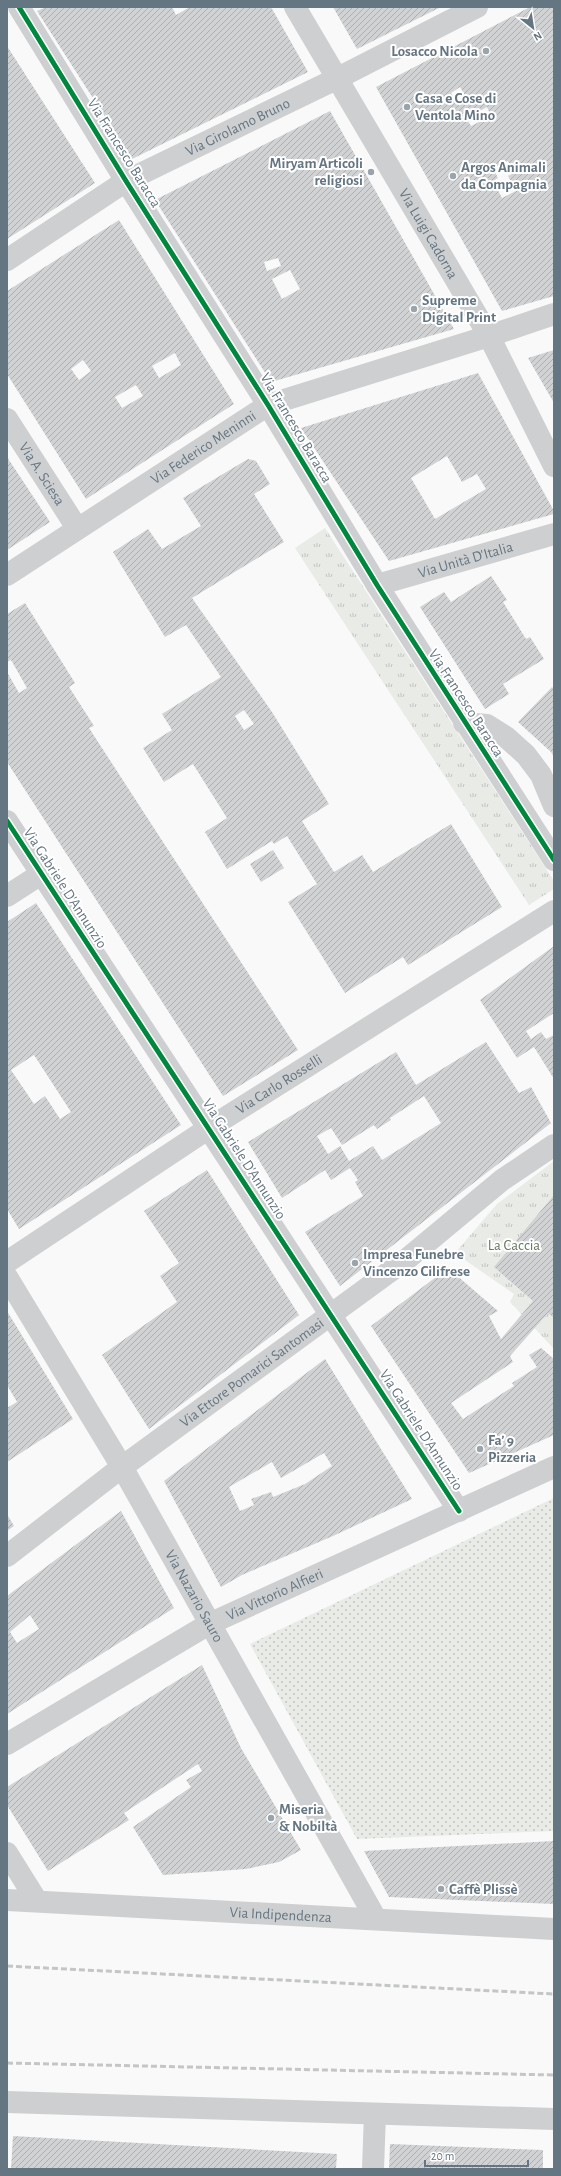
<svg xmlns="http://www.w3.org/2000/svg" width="561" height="2176" viewBox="0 0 561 2176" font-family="'Alegreya Sans',sans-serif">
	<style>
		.grass { fill: url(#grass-dots) }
		.park { fill: url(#park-tufts) }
		.building { fill: url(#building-hatch); fill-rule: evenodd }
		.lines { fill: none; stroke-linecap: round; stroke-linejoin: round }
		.minor { stroke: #cecfd0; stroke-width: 22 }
		.rail { stroke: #c3c5c6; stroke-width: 3; stroke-dasharray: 6 3; stroke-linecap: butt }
		.cycleway-casing { stroke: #fff; stroke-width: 8 }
		.cycleway { stroke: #00873e; stroke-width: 5 }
		.poi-dot { fill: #99a4ac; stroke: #fff; stroke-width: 1.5 }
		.labels { text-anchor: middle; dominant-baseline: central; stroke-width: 4; stroke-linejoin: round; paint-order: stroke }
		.poi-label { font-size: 15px; font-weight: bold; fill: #657683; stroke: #fff; text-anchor: start }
		.street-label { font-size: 15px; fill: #657683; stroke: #fff }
		.park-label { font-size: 15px; fill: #687a64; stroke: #fff }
	</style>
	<defs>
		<pattern id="grass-dots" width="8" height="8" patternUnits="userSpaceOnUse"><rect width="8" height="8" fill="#e8ebe6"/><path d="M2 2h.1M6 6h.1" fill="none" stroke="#c0c3c0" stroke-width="1.8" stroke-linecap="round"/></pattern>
		<pattern id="park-tufts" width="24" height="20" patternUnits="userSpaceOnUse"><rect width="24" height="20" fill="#e8ebe6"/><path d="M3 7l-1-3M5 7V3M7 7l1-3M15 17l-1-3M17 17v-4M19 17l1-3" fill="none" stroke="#c0c3c0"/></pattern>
		<pattern id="building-hatch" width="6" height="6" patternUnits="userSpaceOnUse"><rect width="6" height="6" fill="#d0d2d3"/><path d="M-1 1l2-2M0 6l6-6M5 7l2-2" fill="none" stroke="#acafb1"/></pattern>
	</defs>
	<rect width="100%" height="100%" fill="#f9f9f9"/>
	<!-- grass -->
	<path class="grass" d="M554 1498V1831L357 1839 250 1644Z"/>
	<!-- park -->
	<path class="park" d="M325 528 554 881V889L529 905 295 548Z
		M554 1161V1349L510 1302 514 1294 455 1253 497 1204Z"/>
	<!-- building -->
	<path class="building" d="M46 7H172L176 15 190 7H271L308 72 132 159 37 11Z
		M333 7H441L357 49Z
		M530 7H554V296L502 311 376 87ZM460 87 467 99 457 104 451 93ZM487 107 491 116 471 126 466 118ZM508 161 514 173 508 176 516 191 502 198 493 181 498 178 493 168Z
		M7 46 95 183 7 239Z
		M330 111 454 329 271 382 155 200ZM278 258 281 266 267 271 264 262ZM290 270 300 289 282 299 272 279Z
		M119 220 234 404 86 499 7 374V291ZM175 353 181 365 159 378 152 366ZM83 360 91 371 79 380 71 369ZM136 385 143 396 122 408 115 397Z
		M554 350V403L528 358Z
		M478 373 554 511V514L389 561 301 428ZM447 456 462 482 477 474 486 489 435 519 411 478Z
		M7 457 50 522 7 550Z
		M248 459 256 461 270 484 254 494 284 542 192 598 272 712 329 804 302 821 334 872 362 855 373 872 451 824 502 907 408 965 403 957 345 993 288 902 317 884 287 836 274 844 272 841 227 869 205 832 227 818 193 764 164 782 143 748 172 730 162 714 221 677 186 625 165 637 113 552 148 529 162 549 201 526 183 498ZM244 710 254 724 244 730 235 716Z
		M491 576 507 600 503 602 526 639 530 637 544 659 503 684 509 694 485 709 420 607 444 592 451 602Z
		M25 603 75 683 69 687 94 726 89 728 298 1050 223 1096 7 762V672L19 693 27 688 11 660 7 662V614Z
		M552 687 554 689V757L551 752 518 722Z
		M273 850 284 868 261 882 250 864Z
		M36 903 181 1125 19 1229 7 1209V922ZM34 1055 71 1112 60 1119 45 1096 34 1104 11 1070Z
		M554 946V1013L526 1031 531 1039 541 1032 546 1039 554 1035V1079L534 1047 517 1058 480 1000Z
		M486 1042 519 1093 531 1087 551 1123 340 1286 305 1232 363 1196 355 1182 358 1180 350 1168 331 1180 325 1170 282 1198 248 1142 396 1052 416 1085ZM424 1096 441 1123 382 1160 373 1146 349 1161 340 1146 328 1154 317 1136 331 1128 342 1145 374 1125 377 1129 391 1120 390 1118Z
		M207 1170 299 1315 149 1429 102 1355 177 1302 160 1276 179 1263 144 1211Z
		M554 1195V1318L548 1313 510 1356 513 1362 451 1403 463 1419 514 1386 512 1383 537 1367 529 1355 541 1348 554 1359V1435L469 1473 371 1326 448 1268 498 1311 489 1316 501 1339 533 1301 494 1267Z
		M7 1311 73 1419 7 1462V1408L17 1402 7 1385Z
		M325 1359 412 1499 333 1536 242 1575 221 1587 164 1481ZM324 1453 332 1466 305 1484 273 1497 271 1492 251 1499 254 1505 240 1511 229 1487 272 1462 281 1478Z
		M121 1511 174 1608 7 1714V1596ZM30 1615 39 1629 17 1643 10 1632Z
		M7 1514 14 1526 7 1531Z
		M202 1665 241 1748 301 1850 279 1862 246 1869 163 1875 133 1827 191 1787 186 1780 202 1771 198 1764 124 1813 129 1820 48 1871 7 1805V1787Z
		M554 1841V1904L389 1897 364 1851Z
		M13 2136 337 2154 336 2169H11Z
		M390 2144 543 2150V2169H389Z"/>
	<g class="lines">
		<!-- minor -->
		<g class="minor">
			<path d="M19 7 126 181 268 405 377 585 554 860"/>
			<path id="s1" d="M295 7 489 336 554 466"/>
			<path id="s2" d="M7 260 126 181 336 79 477 7"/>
			<path id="s3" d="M7 419 77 528"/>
			<path id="s4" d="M7 575 268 405 489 336 554 314"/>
			<path id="s5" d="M377 585 554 534"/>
			<path d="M464 723 487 725 506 737 526 755 541 775 554 806"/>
			<path d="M7 821 459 1511"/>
			<path d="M7 896 41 874"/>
			<path id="s6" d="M7 1262 209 1128 554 911"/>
			<path id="s7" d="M7 1277 122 1467 376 1919"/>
			<path id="s8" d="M7 1556 122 1467 407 1259 502 1180 554 1145"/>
			<path id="s9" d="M7 1744 209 1624 554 1467"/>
			<path d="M7 1853 37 1901"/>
			<path id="s10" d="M7 1900 554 1929"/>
			<path d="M7 2102 554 2119"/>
			<path d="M373 2169 375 2114"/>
		</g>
		<!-- rail -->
		<path class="rail" d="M7 1966 554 1994
			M7 2063 554 2075"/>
		<!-- cycleway casing -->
		<g class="cycleway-casing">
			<path id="cycleway" d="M19 7 126 181 268 405 377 585 554 860
				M7 821 459 1511"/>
		</g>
		<!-- cycleway -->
		<use href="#cycleway" class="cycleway"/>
	</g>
	<!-- markers -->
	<g class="poi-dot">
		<circle cx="486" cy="51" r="4"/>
		<circle cx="407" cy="107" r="4"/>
		<circle cx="371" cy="172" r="4"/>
		<circle cx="453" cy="176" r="4"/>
		<circle cx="414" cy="309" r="4"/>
		<circle cx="355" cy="1263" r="4"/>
		<circle cx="480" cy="1449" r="4"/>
		<circle cx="271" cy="1818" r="4"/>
		<circle cx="441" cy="1889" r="4"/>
	</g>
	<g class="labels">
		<!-- poi labels -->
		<g class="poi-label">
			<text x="478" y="51" text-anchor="end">Losacco Nicola</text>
			<text x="415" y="98">Casa e Cose di<tspan x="415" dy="17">Ventola Mino</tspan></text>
			<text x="363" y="163" text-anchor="end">Miryam Articoli<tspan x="363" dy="17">religiosi</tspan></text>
			<text x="461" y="167">Argos Animali<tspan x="461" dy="17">da Compagnia</tspan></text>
			<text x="422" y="300">Supreme<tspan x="422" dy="17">Digital Print</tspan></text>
			<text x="363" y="1254">Impresa Funebre<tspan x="363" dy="17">Vincenzo Cilifrese</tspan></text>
			<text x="488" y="1440">Fa’ 9<tspan x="488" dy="17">Pizzeria</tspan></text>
			<text x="279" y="1809">Miseria<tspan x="279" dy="17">&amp; Nobiltà</tspan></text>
			<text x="449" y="1889">Caffè Plissè</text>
		</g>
		<!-- street labels -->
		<g class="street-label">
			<text stroke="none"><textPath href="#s2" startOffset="267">Via Girolamo Bruno</textPath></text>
			<text transform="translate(124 153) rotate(58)">Via Francesco Baracca</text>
			<text stroke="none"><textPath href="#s1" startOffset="263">Via Luigi Cadorna</textPath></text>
			<text transform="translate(296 428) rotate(59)">Via Francesco Baracca</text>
			<text stroke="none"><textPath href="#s4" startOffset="234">Via Federico Meninni</textPath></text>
			<text stroke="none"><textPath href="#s3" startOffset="65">Via A. Sciesa</textPath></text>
			<text stroke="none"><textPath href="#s5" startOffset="92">Via Unità D'Italia</textPath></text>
			<text transform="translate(466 703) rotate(57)">Via Francesco Baracca</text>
			<text transform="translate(65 888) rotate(57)">Via Gabriele D'Annunzio</text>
			<text stroke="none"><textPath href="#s6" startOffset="325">Via Carlo Rosselli</textPath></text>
			<text transform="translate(244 1159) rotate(57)">Via Gabriele D'Annunzio</text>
			<text stroke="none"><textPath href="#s8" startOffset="306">Via Ettore Pomarici Santomasi</textPath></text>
			<text transform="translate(421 1430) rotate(57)">Via Gabriele D'Annunzio</text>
			<text stroke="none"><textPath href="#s9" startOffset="307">Via Vittorio Alfieri</textPath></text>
			<text stroke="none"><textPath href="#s7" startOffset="370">Via Nazario Sauro</textPath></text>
			<text stroke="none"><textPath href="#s10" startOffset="274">Via Indipendenza</textPath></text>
		</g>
		<!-- park labels -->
		<g class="park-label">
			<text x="514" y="1245">La Caccia</text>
		</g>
	</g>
	<!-- border -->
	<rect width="561" height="2176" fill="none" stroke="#657683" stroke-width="16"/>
	<!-- north arrow -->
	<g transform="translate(533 28) rotate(150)" stroke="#ffffff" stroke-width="3" paint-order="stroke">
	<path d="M0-3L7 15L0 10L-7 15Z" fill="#657683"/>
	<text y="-6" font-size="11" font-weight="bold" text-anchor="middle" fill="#657683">N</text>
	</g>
	<!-- scale -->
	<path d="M425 2160v6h103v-6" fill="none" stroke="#657683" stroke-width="2"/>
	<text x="431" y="2160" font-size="12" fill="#657683" stroke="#ffffff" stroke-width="3" paint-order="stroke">20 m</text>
</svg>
